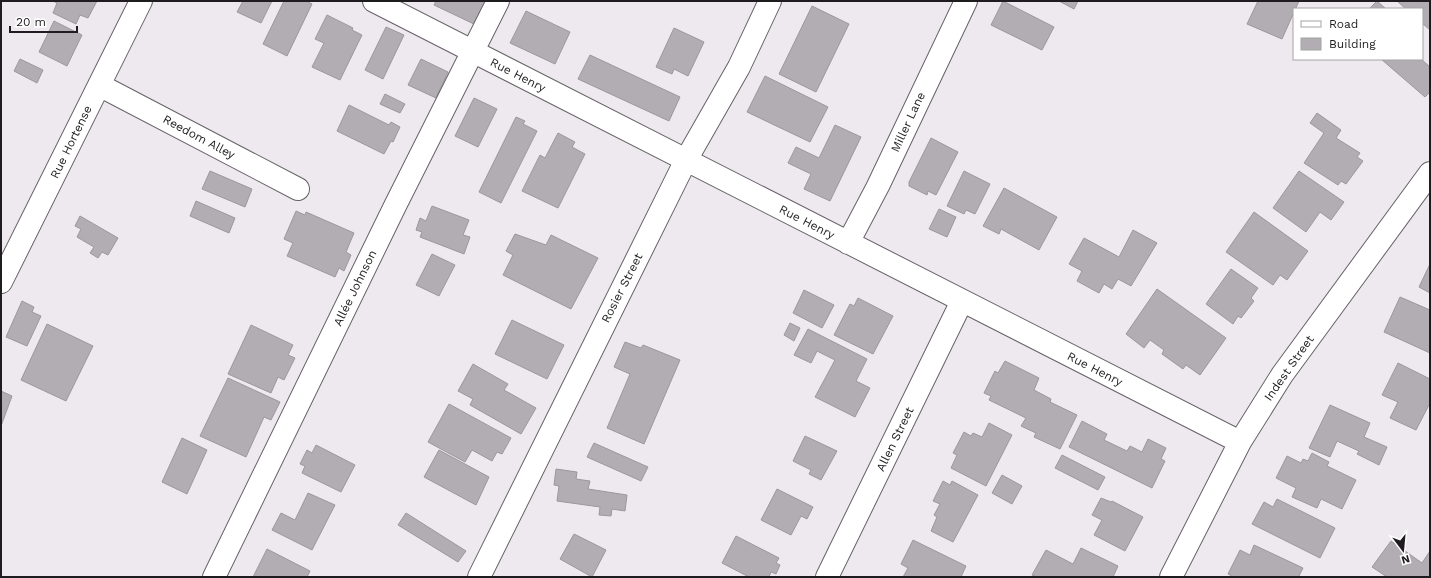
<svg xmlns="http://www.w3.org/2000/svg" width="1431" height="578" viewBox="0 0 1431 578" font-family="'Work Sans',sans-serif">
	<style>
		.building { fill: #b1adb2; stroke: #9b979c }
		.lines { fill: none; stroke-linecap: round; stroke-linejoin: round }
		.minor-casing { stroke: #666267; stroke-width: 24 }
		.minor { stroke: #fff; stroke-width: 22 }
		.labels { text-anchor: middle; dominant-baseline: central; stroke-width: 3; stroke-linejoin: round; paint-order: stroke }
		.street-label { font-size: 12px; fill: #1e1c1e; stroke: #fff }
	</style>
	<rect width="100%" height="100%" fill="#eee9ee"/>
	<!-- building -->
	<path class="building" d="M53 1H97L88 18 80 15 76 24 53 13 57 3Z
		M243 1H272L261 23 237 12Z
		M284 1H306L312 4 287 56 263 44Z
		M436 1H488L476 25 434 5Z
		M1003 1 1054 27 1042 50 991 25Z
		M1059 1H1078L1074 9Z
		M1258 1H1299L1282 39 1247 24Z
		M1377 1 1386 9H1369Z
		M1397 1H1430V30L1422 23V9H1406Z
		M812 6 849 24 816 92 779 74Z
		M526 11 570 32 555 64 510 43Z
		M327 15 353 28 352 30 362 35 340 80 312 67 324 43 315 39Z
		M54 21 82 35 67 66 39 52Z
		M386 27 404 35 383 79 365 70Z
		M674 28 704 42 688 76 674 69 672 74 656 67Z
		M590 55 680 97 669 121 578 79Z
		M20 59 43 70 37 83 14 71Z
		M421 59 448 72 436 98 408 85Z
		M1381 59H1421L1430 67V92L1425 97Z
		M765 76 828 107 810 142 747 112Z
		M385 94 405 104 400 113 380 104Z
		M474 98 497 109 478 147 455 136Z
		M349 105 389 125 391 122 400 127 393 142 391 141 384 154 337 131Z
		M1317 113 1341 130 1336 138 1360 153 1357 157 1363 161 1346 184 1341 181 1338 185 1304 163 1324 133 1310 123Z
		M516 117 525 121 523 124 537 131 501 203 479 192Z
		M835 125 861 137 830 201 804 189 811 174 788 163 796 147 819 158Z
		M558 133 575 142 572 147 585 154 558 208 522 191 540 155 545 158Z
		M931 138 958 152 936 195 928 191 927 195 909 186V182Z
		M210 171 252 189 245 207 202 189Z
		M964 171 990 184 975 214 966 210 964 214 947 206Z
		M1299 171 1344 202 1331 220 1320 212 1306 232 1273 208Z
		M1004 188 1057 217 1039 250 1001 229 999 234 983 226Z
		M196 201 235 218 229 233 190 216Z
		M432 206 469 220 463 235 470 237 464 254 420 237 422 232 416 230 420 218 426 221Z
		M939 209 956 217 947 237 929 229Z
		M296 211 305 215 306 212 354 233 346 252 351 255 344 271 339 268 335 277 287 256 293 243 284 239Z
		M1254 212 1308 251 1287 280 1280 275 1273 285 1226 252Z
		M80 216 118 238 108 255 102 252 98 258 90 253 94 247 77 237 81 229 75 226Z
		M1133 230 1157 243 1131 286 1118 279 1112 289 1104 284 1099 293 1077 281 1082 271 1069 264 1084 238 1119 257Z
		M515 234 546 245 551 235 598 258 571 309 503 275 513 255 506 251Z
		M432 254 455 265 439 296 416 285Z
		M1430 264V293L1419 287Z
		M1231 269 1258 288 1251 298 1254 301 1241 318 1238 316 1233 324 1206 304Z
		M1157 289 1226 338 1200 375 1186 365 1183 369 1162 354 1164 350 1150 340 1144 348 1126 334Z
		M804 290 834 305 822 328 793 313Z
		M1400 297 1430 310V353L1384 332Z
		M858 298 893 316 873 354 834 335 850 304 854 306Z
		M22 301 34 307 32 312 41 316 27 346 6 337Z
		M512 320 564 345 547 379 495 354Z
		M790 323 800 328 794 341 784 335Z
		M47 324 93 346 66 401 21 380Z
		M251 325 293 345 288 355 295 358 284 380 278 377 271 393 228 374Z
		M808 329 867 359 856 381 870 388 855 417 815 397 835 360 817 351 811 363 794 355Z
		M625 342 641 348 643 345 680 360 644 444 607 428 630 374 614 367Z
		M1005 361 1039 378 1034 390 1051 399 1050 402 1077 415 1060 449 1034 437 1036 433 1021 426 1026 418 989 400 991 396 984 393 995 371 998 373Z
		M1398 363 1430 379V403L1416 430 1390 418 1398 402 1382 395Z
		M473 364 508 384 504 390 536 408 521 434 470 405 473 399 458 391Z
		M228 378 280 402 271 420 264 417 246 457 200 436Z
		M1 391 12 396 1 426Z
		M449 404 511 438 502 454 497 452 492 461 472 450 465 462 428 442Z
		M1330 405 1370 423 1364 437 1387 447 1379 465 1357 454 1359 451 1337 441 1330 457 1309 448Z
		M1082 421 1107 434 1104 440 1127 451 1130 446 1142 452 1148 439 1166 448 1161 459 1165 461 1152 488 1069 447Z
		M989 423 1012 435 986 486 951 468 957 455 953 453 964 432 971 436 973 433 982 437Z
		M805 436 837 451 821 480 809 474 811 470 793 461Z
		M182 438 207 450 187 494 162 482Z
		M594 443 648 467 641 481 587 457Z
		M316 445 355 465 341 492 302 473 305 466 300 464 307 450 312 453Z
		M439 450 489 477 476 505 424 477Z
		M1312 453 1329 462 1327 466 1356 480 1342 509 1321 499 1317 508 1292 497 1296 488 1276 478 1287 456 1301 463 1303 459 1308 461Z
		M1062 455 1105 477 1098 490 1055 468Z
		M556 469 577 472 576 479 590 481 588 489 627 495 625 511 612 509 611 516 599 515 600 507 557 501 559 486 554 485Z
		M1002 475 1022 486 1012 504 992 493Z
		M943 481 950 485 952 481 978 495 953 542 931 531 937 517 934 515 940 504 933 501Z
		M777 489 813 507 807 519 801 516 791 535 761 520Z
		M308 493 335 505 312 550 272 530 281 513 295 520Z
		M1101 498 1111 502 1112 501 1143 517 1125 551 1094 535 1102 520 1092 515Z
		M1277 499 1335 528 1320 558 1252 524 1264 502 1273 507Z
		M406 513 466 551 458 562 398 525Z
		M574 534 606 550 592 577 560 559Z
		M736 536 779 558 776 563 780 565 776 574 771 572 769 577H749L722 563Z
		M913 540 966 566 961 577H903L908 568 901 564Z
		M1391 541 1422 563 1430 551V577H1387L1372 567Z
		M1254 545 1303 568 1299 576 1302 577H1234L1228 574 1240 550 1250 555Z
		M1081 548 1118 566 1113 577H1037L1032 575 1046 550 1073 564Z
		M267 549 310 571 307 577H253Z"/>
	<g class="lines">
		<!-- minor casing -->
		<g class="minor-casing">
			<path id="minor" d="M374 1 1240 442
				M99 85 298 189
				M848 243 878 186 966 1
				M1 282 141 1
				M214 577 395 206 498 1
				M479 577 686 160 739 67 770 1
				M827 577 962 301
				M1171 577 1240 442 1282 375 1430 173"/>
		</g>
		<!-- minor -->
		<use href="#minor" class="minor"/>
	</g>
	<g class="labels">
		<!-- street labels -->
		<g class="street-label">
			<text transform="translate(518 75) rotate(27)">Rue Henry</text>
			<text transform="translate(908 122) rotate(-65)">Miller Lane</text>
			<text transform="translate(199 137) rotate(28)">Reedom Alley</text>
			<text transform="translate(71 142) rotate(-64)">Rue Hortense</text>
			<text transform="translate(807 222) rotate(27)">Rue Henry</text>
			<text transform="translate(355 288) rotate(-64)">Allée Johnson</text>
			<text transform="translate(622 288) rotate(-63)">Rosier Street</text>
			<text transform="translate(1289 368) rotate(-55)">Indest Street</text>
			<text transform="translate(1095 369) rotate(27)">Rue Henry</text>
			<text transform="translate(895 439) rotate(-64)">Allen Street</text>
		</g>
	</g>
	<!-- border -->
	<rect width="1431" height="578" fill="none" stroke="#1e1c1e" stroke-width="4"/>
	<!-- legend -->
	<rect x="1293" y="8" width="130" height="52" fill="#ffffff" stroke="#a5a4a5"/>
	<rect x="1301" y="21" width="20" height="6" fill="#ffffff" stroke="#a5a4a5"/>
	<text x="1329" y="28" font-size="12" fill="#1e1c1e">Road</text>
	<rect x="1301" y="38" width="20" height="12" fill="#b1adb2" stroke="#a5a4a5"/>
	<text x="1329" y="48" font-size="12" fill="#1e1c1e">Building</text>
	<!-- north arrow -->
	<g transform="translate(1403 550) rotate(164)" stroke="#ffffff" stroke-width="3" paint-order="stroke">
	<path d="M0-3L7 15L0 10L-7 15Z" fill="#1e1c1e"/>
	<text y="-6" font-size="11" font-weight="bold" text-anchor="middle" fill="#1e1c1e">N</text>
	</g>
	<!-- scale -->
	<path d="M10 26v6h67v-6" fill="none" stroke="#1e1c1e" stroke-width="2"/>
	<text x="16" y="26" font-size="12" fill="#1e1c1e" stroke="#ffffff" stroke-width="3" paint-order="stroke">20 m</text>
</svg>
